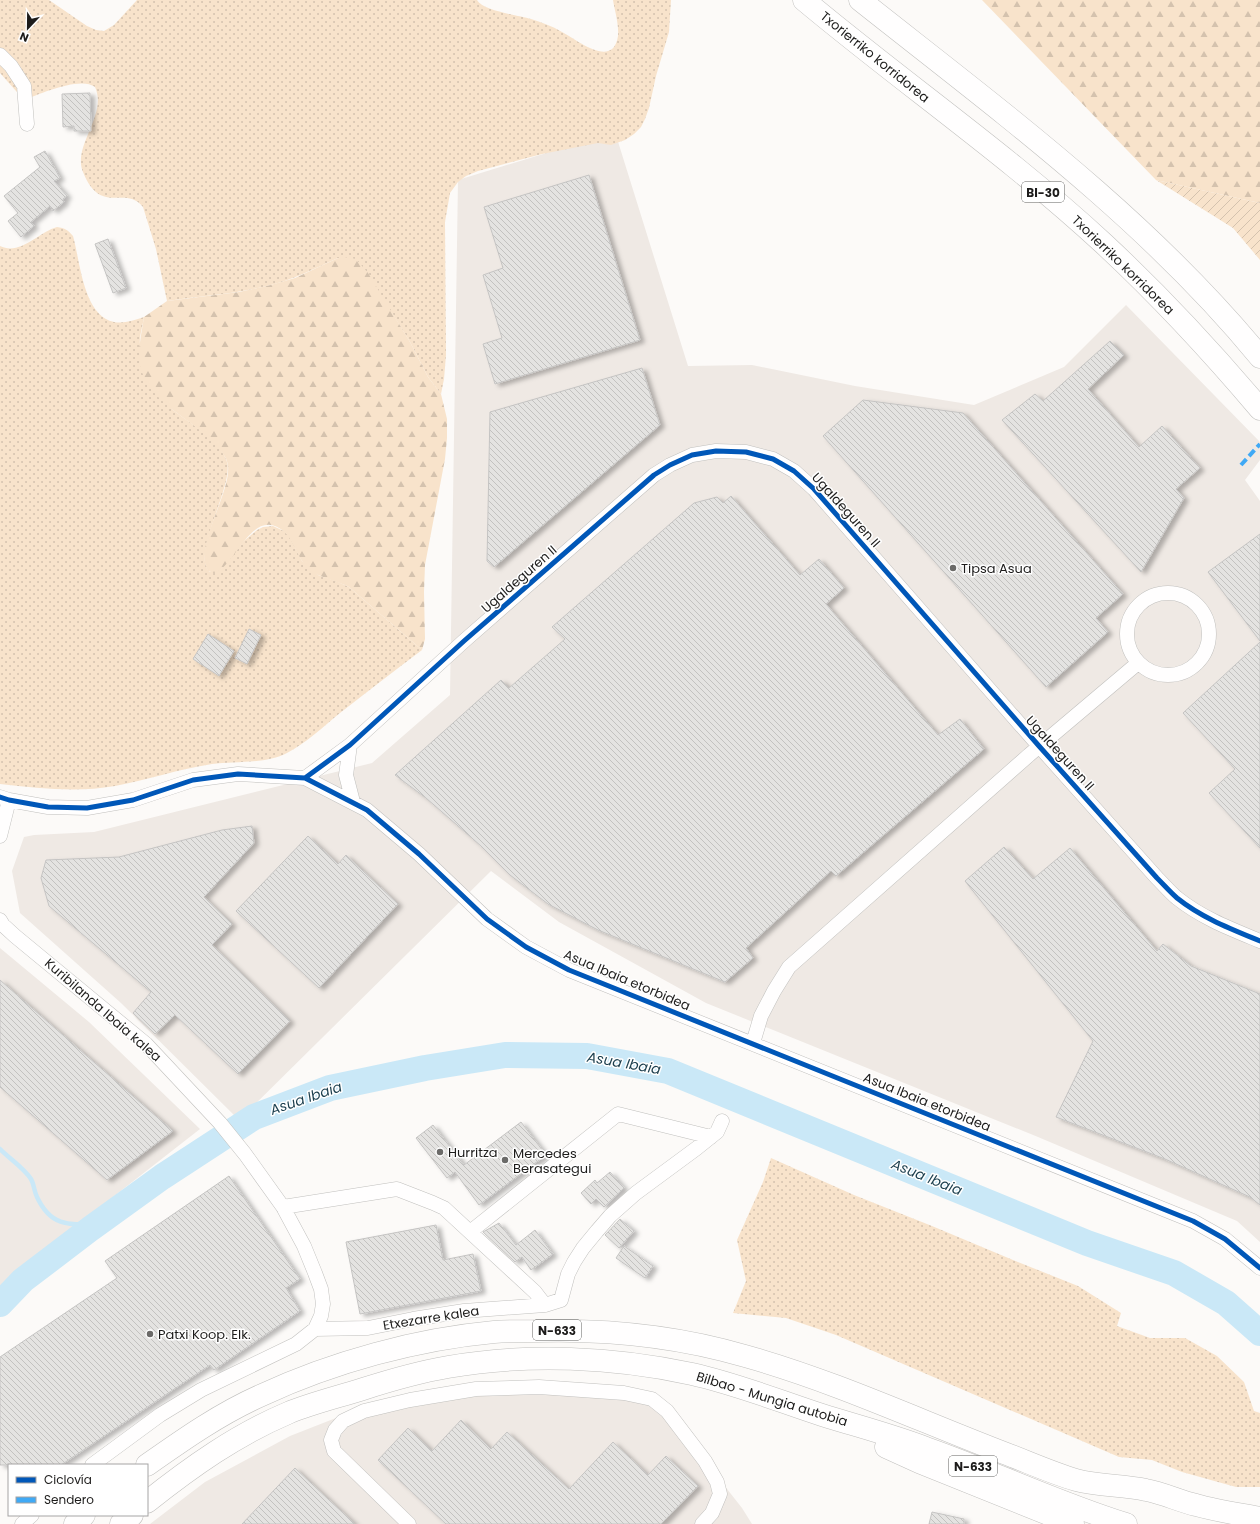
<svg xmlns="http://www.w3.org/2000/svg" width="1260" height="1524" viewBox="0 0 1260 1524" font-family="Poppins,sans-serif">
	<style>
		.built { fill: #efe9e4 }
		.grass { fill: url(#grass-dots) }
		.forest { fill: url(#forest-firs) }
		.garden { fill: url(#garden-furrows) }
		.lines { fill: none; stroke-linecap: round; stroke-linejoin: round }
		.stream { stroke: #cae8f7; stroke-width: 4.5 }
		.river { stroke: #cae8f7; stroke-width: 26 }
		.building { fill: url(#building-back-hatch); stroke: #c5c4c3; filter: url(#shadow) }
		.minor-casing { stroke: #c1c0be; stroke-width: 15 }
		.motorway-casing { stroke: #c1c0be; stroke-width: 23 }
		.minor { stroke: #fffefe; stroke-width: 14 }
		.motorway { stroke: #fffefe; stroke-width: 22 }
		.quiet { stroke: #3fa9f5; stroke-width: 4; stroke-dasharray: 8 4; stroke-linecap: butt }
		.cycleway-casing { stroke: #fff; stroke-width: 8 }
		.cycleway { stroke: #0057b8; stroke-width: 5 }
		.poi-dot { fill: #6b6a68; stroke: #fff; stroke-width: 1.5 }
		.labels { text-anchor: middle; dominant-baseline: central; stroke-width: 3; stroke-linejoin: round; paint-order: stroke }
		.shield { fill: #fff; stroke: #61605f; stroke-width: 1 }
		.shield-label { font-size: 12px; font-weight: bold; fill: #1d1c1b }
		.street-label { font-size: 13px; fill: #1d1c1b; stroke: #fff }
		.poi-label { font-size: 13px; fill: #1d1c1b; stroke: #fff; text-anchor: start }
		.water-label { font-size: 14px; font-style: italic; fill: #1b3e4d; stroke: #fff }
	</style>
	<defs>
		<pattern id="grass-dots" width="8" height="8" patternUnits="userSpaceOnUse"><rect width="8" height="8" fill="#f8e3cb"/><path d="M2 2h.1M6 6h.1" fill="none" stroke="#d4c2ae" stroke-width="1.8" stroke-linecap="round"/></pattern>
		<pattern id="forest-firs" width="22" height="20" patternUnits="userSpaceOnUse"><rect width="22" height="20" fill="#f8e3cb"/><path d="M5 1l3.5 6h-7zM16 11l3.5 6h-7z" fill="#d4c2ae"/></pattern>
		<pattern id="garden-furrows" width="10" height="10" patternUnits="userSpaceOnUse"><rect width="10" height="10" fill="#f8e3cb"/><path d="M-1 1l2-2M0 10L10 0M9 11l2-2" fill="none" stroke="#d4c2ae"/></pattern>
		<pattern id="building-back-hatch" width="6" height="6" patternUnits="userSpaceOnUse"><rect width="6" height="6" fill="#e4e3e1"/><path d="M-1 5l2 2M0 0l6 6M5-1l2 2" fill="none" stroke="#c3c2c0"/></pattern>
		<filter id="shadow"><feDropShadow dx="4.5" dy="2.5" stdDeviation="2" flood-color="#0004"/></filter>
	</defs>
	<rect width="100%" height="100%" fill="#fcfaf8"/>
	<!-- built -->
	<path class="built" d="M615 132 688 366 752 365 855 386 974 405 1064 367 1126 305 1260 442V460L1245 480 1260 501V1242L1237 1221 1038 1137 706 1003 559 922 491 871 239 1120 121 1003 20 913 12 871 24 837 34 835 94 832 372 763 450 695 458 180Z
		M0 948 89 1022 200 1129 72 1229 46 1251 0 1295Z
		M476 1389 652 1399 705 1461 742 1508 752 1524H150L205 1482 290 1436 341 1416Z"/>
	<!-- grass -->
	<path class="grass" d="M0 0H49L87 26 96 30 104 31 114 25 137 0H477C483 11 518 15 531 19 541 22 552 26 562 32 576 39 613 70 618 36 619 24 615 12 613 0H671L669 32 656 76 649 108 645 119 641 127 634 134 625 140 611 145 598 143 542 154 478 171 466 176 458 182 450 193 445 222 446 355 444 379 441 394 428 377 410 342 392 313 338 258C314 269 292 280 267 286 234 294 200 296 167 301L156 249 143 207C125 184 101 217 83 172 72 146 108 115 95 87 80 76 40 94 24 100L0 73Z
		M57 227C65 228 68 230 73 236 80 260 83 316 114 322 124 324 134 320 144 317 143 325 139 337 140 344 142 350 170 407 173 410 189 423 221 440 227 462 234 485 190 557 210 572L221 569 244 541 257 530 263 527 273 526 284 531 290 537 302 561 318 575 338 582 349 587 422 650C394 671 367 692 340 713 323 727 306 743 287 753 267 764 235 761 212 764 179 769 147 780 115 786 76 793 38 788 0 784V246C20 256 39 232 57 227Z
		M771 1158 854 1195 932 1226 1013 1260 1078 1286 1121 1313 1117 1326 1150 1338H1185L1217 1356 1244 1382 1254 1411 1260 1413V1487H1236L1182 1472 1152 1460 1119 1457 836 1335 786 1318 733 1313 746 1281 737 1240 763 1182Z"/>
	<!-- forest -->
	<path class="forest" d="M982 0H1260V203L1156 180Z
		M344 257 356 259 368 273 410 342 428 377 441 394 447 419V438L445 459 425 565 424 592 425 639 422 650 349 587C337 581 318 577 310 570 296 559 295 537 279 528 250 511 235 567 214 573L208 571C193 548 231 493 228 466 227 456 220 450 214 443 188 415 141 400 139 356 139 343 142 330 144 317L167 301 239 292 267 286 295 278 338 258Z"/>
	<!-- garden -->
	<path class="garden" d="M1156 180 1260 203V260L1233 228Z"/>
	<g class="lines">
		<!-- stream -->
		<path class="stream" d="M0 1149C10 1159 24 1168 31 1179 34 1184 34 1191 37 1197 51 1227 69 1225 98 1224"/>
		<!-- river -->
		<path class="river" d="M0 1304 23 1280 90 1229 162 1177 254 1117 330 1088 425 1068 505 1055 587 1056 668 1071 1087 1243 1174 1273 1226 1303 1260 1333"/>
	</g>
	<!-- building -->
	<path class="building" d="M90 93 91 131H74V126L63 127 62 94Z
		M45 151 60 178 54 181 67 196 63 199 64 202 53 211 50 206 31 222 34 226 21 237 8 221 18 213 4 196 40 167 34 157Z
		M589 175 640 340 495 384 483 344 502 338 483 275 503 268 484 207Z
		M108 239 126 288 113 293 95 244Z
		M1110 341 1124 355 1088 389 1139 447 1162 426 1200 468 1176 489 1184 498 1141 572 1002 420 1035 394 1043 401Z
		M642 368 660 425 494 567 487 561 490 412Z
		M863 400 963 413 1123 594 1096 618 1108 632 1046 687 823 436Z
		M731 496 800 575 819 559 844 588 826 604 938 735 960 719 984 749 836 876 831 871 746 948 753 958 725 982 598 930 548 904 510 875 481 846 426 798 395 775 501 680 509 688 565 639 552 627 694 503 717 497 723 503Z
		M1260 534V641L1208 572Z
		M249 629 261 635 247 664 235 658Z
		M208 634 234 651 219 676 193 659Z
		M1260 642V848L1209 793 1235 769 1183 713Z
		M252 826 254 843 204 897 232 924 212 945 290 1021 238 1074 175 1015 155 1034 133 1013 151 992 49 906 41 878 46 860 119 857 222 830Z
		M308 836 338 864 346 855 398 904 319 988 236 911Z
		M1004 847 1033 879 1070 848 1157 951 1163 944 1191 966 1260 994V1205L1250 1197 1165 1159 1056 1117 1093 1041 965 881Z
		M0 980 33 1009 173 1131 107 1180 0 1087Z
		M521 1122 546 1155 479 1205 455 1172 447 1178 416 1138 433 1125 464 1165Z
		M610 1172 624 1188 604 1207 596 1199 591 1204 581 1193 595 1180 597 1183Z
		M229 1176 300 1279 286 1288 300 1311 214 1370 210 1365 61 1465H0V1357L117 1278 105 1261Z
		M620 1219 634 1231 619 1248 605 1235Z
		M499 1223 516 1245 535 1230 553 1254 531 1270 522 1257 515 1262 483 1232Z
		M436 1225 443 1260 473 1254 481 1291 360 1314 346 1242Z
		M624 1246 653 1266 645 1278 616 1258Z
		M461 1420 491 1449 507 1432 569 1489 613 1442 648 1475 666 1456 698 1486 661 1524H446L378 1460 408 1428 432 1451Z
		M295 1468 329 1500 355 1524H242Z
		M932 1512 964 1519V1524H929Z"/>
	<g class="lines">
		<!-- minor casing -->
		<g class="minor-casing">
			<path id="minor" d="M0 55 11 66 24 86 27 124
				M1127 634a41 41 0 1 1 82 0a41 41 0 1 1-82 0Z
				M350 745 346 775 353 802
				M305 778 350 745 464 641 654 475 670 465 692 455 716 451 746 452 773 459 794 471 814 489 1039 746 1157 878C1164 885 1170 892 1177 898 1202 918 1231 929 1260 941
				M0 797 9 800 48 807 87 808 133 800 193 780 238 774 305 778 367 810 419 854 487 919 526 947 569 970 1193 1221 1225 1239 1260 1268
				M0 836 9 800
				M0 920 3 925 15 936 146 1044 220 1123 245 1154 283 1207 304 1246 315 1273 321 1289 323 1304 321 1316 315 1329
				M753 1043 761 1016 774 991 789 967 1029 755 1138 663
				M283 1207 397 1189 433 1203 444 1208 535 1292 545 1305
				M470 1232 618 1114 711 1137
				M92 1465 160 1415 201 1390 296 1344 315 1329 368 1328 413 1319 464 1311 545 1305 561 1300 568 1274 574 1262 583 1248 597 1231 610 1216 636 1193 697 1148 717 1132 722 1121
				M22 1524 32 1515
				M409 1524 334 1451 331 1440 335 1430 343 1421 364 1411 410 1400 476 1389 539 1387 624 1393 652 1399 667 1411 705 1461 717 1482 720 1494 712 1513 702 1524"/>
		</g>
		<!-- motorway casing -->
		<g class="motorway-casing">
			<path id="motorway" d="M804 0C902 82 1009 156 1103 243 1159 295 1211 351 1260 409
				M860 0C1000 111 1146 218 1260 357
				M886 1447 919 1462 1073 1524
				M147 1465C184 1439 221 1413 262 1395 333 1362 417 1339 494 1332 508 1331 522 1331 536 1331 607 1329 677 1336 745 1356 834 1381 918 1420 1004 1453 1028 1462 1052 1473 1076 1480 1098 1486 1123 1485 1146 1490 1163 1493 1179 1501 1196 1505 1217 1511 1239 1514 1260 1518
				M147 1502C191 1467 236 1435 288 1413 312 1403 338 1397 363 1389 391 1380 419 1372 448 1367 528 1353 614 1357 692 1374 737 1384 779 1401 822 1415 857 1426 892 1435 926 1448 994 1472 1058 1503 1126 1524
				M75 1524 84 1515
				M121 1524 132 1515"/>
		</g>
		<!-- minor -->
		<use href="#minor" class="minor"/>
		<!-- motorway -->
		<use href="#motorway" class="motorway"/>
		<!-- quiet -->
		<path class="quiet" d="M1241 465 1260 444"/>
		<!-- cycleway casing -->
		<g class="cycleway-casing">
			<path id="cycleway" d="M305 778 350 745 464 641 654 475 670 465 692 455 716 451 746 452 773 459 794 471 814 489 1039 746 1157 878C1164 885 1170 892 1177 898 1202 918 1231 929 1260 941
				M0 797 9 800 48 807 87 808 133 800 193 780 238 774 305 778 367 810 419 854 487 919 526 947 569 970 1193 1221 1225 1239 1260 1268"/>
		</g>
		<!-- cycleway -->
		<use href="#cycleway" class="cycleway"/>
	</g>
	<!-- markers -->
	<g class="poi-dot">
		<circle cx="953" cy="568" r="4"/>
		<circle cx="440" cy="1152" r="4"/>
		<circle cx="505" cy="1160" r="4"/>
		<circle cx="150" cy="1334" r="4"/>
	</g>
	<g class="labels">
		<!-- shield labels -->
		<g class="shield">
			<rect x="1022" y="182" width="42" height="20" rx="3"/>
			<rect x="533" y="1320" width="48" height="20" rx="3"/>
			<rect x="949" y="1456" width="48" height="20" rx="3"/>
		</g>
		<g class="shield-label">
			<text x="1043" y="192">BI-30</text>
			<text x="557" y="1330">N-633</text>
			<text x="973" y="1466">N-633</text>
		</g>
		<!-- street labels -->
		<g class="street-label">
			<text transform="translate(875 57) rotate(39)">Txorierriko korridorea</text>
			<text transform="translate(1123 265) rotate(44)">Txorierriko korridorea</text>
			<text transform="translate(846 510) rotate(48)">Ugaldeguren II</text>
			<text transform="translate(519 579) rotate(-41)">Ugaldeguren II</text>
			<text transform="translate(1060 753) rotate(48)">Ugaldeguren II</text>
			<text transform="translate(627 980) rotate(23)">Asua Ibaia etorbidea</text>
			<text transform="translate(103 1010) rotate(41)">Kuribilanda Ibaia kalea</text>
			<text transform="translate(927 1102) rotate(22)">Asua Ibaia etorbidea</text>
			<text transform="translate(431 1318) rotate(-9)">Etxezarre kalea</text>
			<text transform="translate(772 1399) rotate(17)">Bilbao - Mungia autobia</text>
		</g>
		<!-- poi labels -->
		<g class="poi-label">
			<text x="961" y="568">Tipsa Asua</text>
			<text x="448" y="1152">Hurritza</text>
			<text x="513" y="1153">Mercedes<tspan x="513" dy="15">Berasategui</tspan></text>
			<text x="158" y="1334">Patxi Koop. Elk.</text>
		</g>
		<!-- water labels -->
		<g class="water-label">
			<text transform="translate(624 1063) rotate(10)">Asua Ibaia</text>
			<text transform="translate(306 1098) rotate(-19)">Asua Ibaia</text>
			<text transform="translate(927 1177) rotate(22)">Asua Ibaia</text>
		</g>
	</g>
	<!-- legend -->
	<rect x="8" y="1464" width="140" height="52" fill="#ffffff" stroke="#a5a4a4"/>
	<rect x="16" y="1477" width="20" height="6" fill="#0057b8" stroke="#a5a4a4"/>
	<text x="44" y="1484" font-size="12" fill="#1d1c1b">Ciclovía</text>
	<rect x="16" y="1497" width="20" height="6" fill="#3fa9f5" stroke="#a5a4a4"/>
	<text x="44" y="1504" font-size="12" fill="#1d1c1b">Sendero</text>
	<!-- north arrow -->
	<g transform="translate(28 28) rotate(202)" stroke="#ffffff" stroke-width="3" paint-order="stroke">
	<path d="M0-3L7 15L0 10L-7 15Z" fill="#1d1c1b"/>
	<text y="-6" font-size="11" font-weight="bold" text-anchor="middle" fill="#1d1c1b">N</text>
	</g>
</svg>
